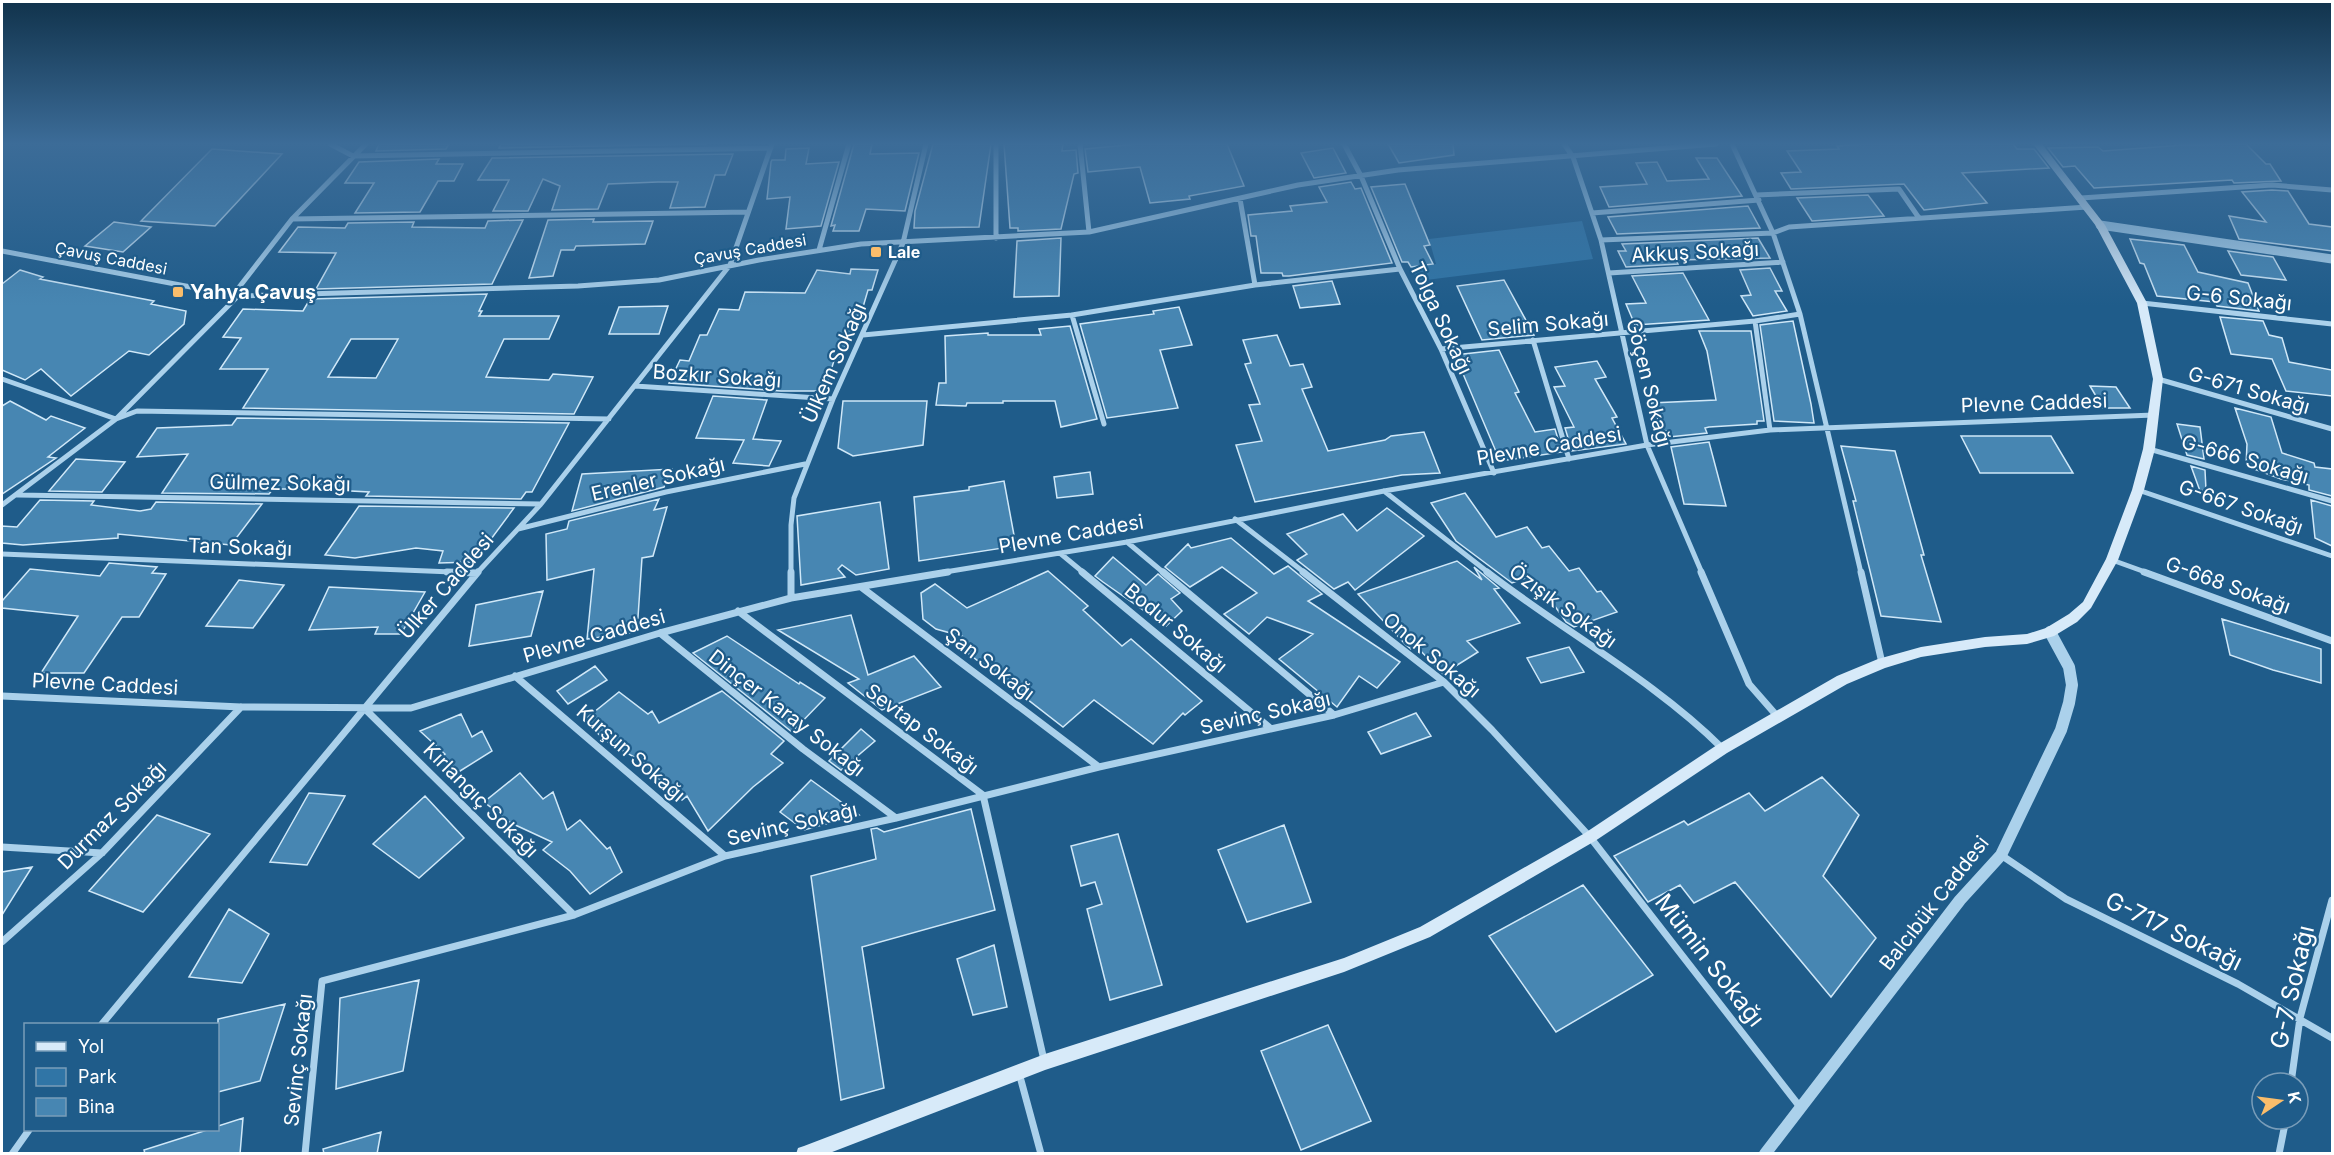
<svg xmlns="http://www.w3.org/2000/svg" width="2334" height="1155" viewBox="0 0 2334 1155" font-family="Inter,sans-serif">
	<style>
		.green { fill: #3075a6 }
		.building { fill: #4786b2; stroke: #d0e8f8; stroke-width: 1.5; fill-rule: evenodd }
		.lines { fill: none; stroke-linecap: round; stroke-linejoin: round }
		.minor-far1 { stroke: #abd1eb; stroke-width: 5 }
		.minor { stroke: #abd1eb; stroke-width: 7 }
		.tertiary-far1 { stroke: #abd1eb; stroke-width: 9 }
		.tertiary { stroke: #abd1eb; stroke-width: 12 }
		.secondary { fill: #d7eaf9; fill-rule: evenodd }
		.poi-dot { fill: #fabd6b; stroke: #1f5c8a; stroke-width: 2 }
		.labels { text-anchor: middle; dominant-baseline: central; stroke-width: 4.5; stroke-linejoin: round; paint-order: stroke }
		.far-street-label { font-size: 16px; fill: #fff; stroke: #1f5c8a }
		.far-poi-label { font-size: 16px; font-weight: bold; fill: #fff; stroke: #1f5c8a; text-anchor: start }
		.street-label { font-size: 20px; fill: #fff; stroke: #1f5c8a }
		.poi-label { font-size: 20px; font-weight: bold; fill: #fff; stroke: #1f5c8a; text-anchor: start }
		.near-street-label { font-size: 24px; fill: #fff; stroke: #1f5c8a }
	</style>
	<rect width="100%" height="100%" fill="#1f5c8a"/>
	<!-- green -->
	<path class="green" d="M1582 221 1593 259 1418 281 1411 267 1436 264 1429 239Z"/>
	<!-- building -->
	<path class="building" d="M379 144H449L446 149 376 151Z
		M501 144H706L499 148Z
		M854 144H872L870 154 919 153 905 211 866 209 859 231H833L835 225 831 226Z
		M933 144H991L979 227 914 228 915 211Z
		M1004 144H1063L1062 151 1076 150 1078 173 1074 174 1061 229 1018 231V228H1010Z
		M1137 144H1227L1244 186 1189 196 1190 199 1150 203 1140 167 1088 172 1085 149Z
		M1388 144H1453L1454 155 1399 163Z
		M1867 144H2013L2017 149H2034L2049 168 1962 173 1987 203 1924 210 1904 184 1791 189 1781 173 1801 172 1787 151 1839 149 1837 146Z
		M2246 144 2266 164H2270L2281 181 2234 183 2232 180 2094 188 2075 166 2063 167 2048 148 2098 147 2103 151 2183 145Z
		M809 148 806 164 839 162 821 226 786 229 790 197 767 199 771 162 772 160H785L786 149Z
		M1333 148 1346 173 1314 178 1301 153Z
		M212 149 282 154 215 226 141 221Z
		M733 154 725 175H715L705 207 670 208 678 182H658L608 184 598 209 552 210 560 186 543 179 528 211H493L509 180H478L492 158Z
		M1696 158H1717L1742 196 1609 207 1600 187 1647 184 1636 163 1657 162 1667 181 1709 179Z
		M439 159 436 164H463L454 181H438L420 212 355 213 374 183H345L359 162Z
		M1351 182 1355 189 1361 188 1392 263 1289 276H1283L1282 273H1261L1256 236H1251L1248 215 1292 211 1290 206 1327 202 1319 187Z
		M1405 184 1430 245 1424 246 1433 264 1411 267 1408 262H1402L1371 187Z
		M2272 190 2288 191 2309 224 2332 227V251L2239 239 2229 216 2266 222 2242 192Z
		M1868 195 1884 216 1812 221 1797 198Z
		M1748 206 1760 228 1617 234 1608 217Z
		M594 219 593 222 653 221 645 244 576 246 574 250H561L553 276 529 278 548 220Z
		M523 220 492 284 316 289 336 253 279 252 298 227 345 228 348 223 414 222 412 227 485 228 488 221Z
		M114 222 151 227 123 252 85 246Z
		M1061 238 1059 296 1014 297 1017 241Z
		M1758 238 1770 258 1676 260 1678 264 1626 267 1618 251H1626L1622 244Z
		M2130 239 2184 245 2198 272 2248 283 2259 311 2217 306 2215 302 2157 296 2144 264 2140 263Z
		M2228 251 2273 257 2286 280 2241 275Z
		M1770 268 1782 291H1775L1787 311 1753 316 1741 296 1751 295 1740 270Z
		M851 269 878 270 872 290H868L861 314 859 313 852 335H849L842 357H835L825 391H781L669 383 680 360 689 361 700 335H707L719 309 739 310 745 292 805 293 817 270 850 274Z
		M20 270 43 277 40 279 154 301 151 304 186 311 184 324 149 355 129 351 71 396 41 369 25 380 2 370V284Z
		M1683 273 1709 320 1635 325 1626 304 1646 303 1632 276Z
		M1504 280 1534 335 1482 340 1457 286Z
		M1332 281 1340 304 1300 308 1293 286Z
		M487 294 479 311H482L479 316H559L549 339H504L486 377 549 380 553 374 593 377 574 414 243 408 268 369H220L241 338 223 337 243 309 303 311 310 299ZM351 339H398L376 378 328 377Z
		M668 306 659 334H609L619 307Z
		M1179 307 1192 345 1160 350 1178 408 1107 418 1080 324 1154 314 1153 311Z
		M2220 317 2263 321 2269 335 2282 338 2289 362 2332 370V396L2286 391 2272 359 2231 354Z
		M1793 321 1811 404 1814 423 1774 421 1760 325Z
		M1070 326 1097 419 1061 427 1055 401H1003V403H967L966 406 936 405 939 383H946L945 336 988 333V335H1041L1039 329Z
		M1699 331H1751L1764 421H1757V424L1709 427 1705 428 1707 433 1669 437 1667 431H1663L1651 403 1716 400 1707 351Z
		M1277 335 1290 366 1303 364 1312 387 1302 389 1328 451 1385 440 1391 436 1424 432 1440 473 1402 475 1255 502 1236 445 1262 441 1249 405 1260 404 1245 364 1251 363 1243 340Z
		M1499 350 1519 392 1515 393 1535 432 1555 429 1562 452 1500 461 1455 355Z
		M1597 361 1606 377 1595 379 1617 417 1612 418 1626 444 1572 451 1565 428 1574 427 1554 387 1565 386 1555 367Z
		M2090 386 2116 387 2130 408H2103Z
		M713 396 767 400 753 439 781 441 769 466 733 463 744 440 696 438Z
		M10 401 46 420 51 416 85 428 48 457 56 458 2 494V406Z
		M843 401H927L923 445 853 456 838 448Z
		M2235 408 2271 417 2282 453 2314 463 2315 467 2332 469V496L2309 490V485L2281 479 2246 466 2247 444Z
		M237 418 569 423 532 492H526L521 499 366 496 369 492 313 489H273L269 494 162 493 188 454 137 457 157 428 232 425Z
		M2177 424 2200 427 2204 459 2187 455Z
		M1961 436H2051L2073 473H1980Z
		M1709 442 1726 506 1684 504 1671 447Z
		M1841 446 1895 451 1924 555H1921L1941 622 1881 616 1853 501H1856Z
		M76 459 125 462 102 492 49 491Z
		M2191 466 2205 470 2206 490 2200 491Z
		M672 469 664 487 572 511 582 474Z
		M1090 472 1093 494 1057 498 1054 477Z
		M1004 481 1016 546 919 561 914 497 969 490V487Z
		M1465 493 1496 537 1527 527 1542 548 1549 546 1569 571 1579 568 1597 592 1601 591 1617 612 1574 627 1566 622 1552 602 1548 603 1529 577 1512 583 1456 541 1431 503Z
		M659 499 654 510 667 507 653 556 642 558 637 632 587 639 594 569 547 580 546 534 567 529 569 521Z
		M40 500 94 501 91 505 140 511 151 509 156 502 262 504 231 545 118 534V538L23 545 2 543V526L17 527Z
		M2311 500 2332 506V546L2315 538Z
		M880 502 889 569 856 575 842 565 838 569 845 577 801 585 797 516Z
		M359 506 514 508 474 562 439 563 443 551 416 548 355 558 325 555Z
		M1387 508 1424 536 1355 590 1348 582 1334 589 1297 560 1307 554 1287 534 1343 514 1357 531Z
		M1231 538 1274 574 1288 566 1322 594 1308 601 1400 662 1377 688 1359 676 1337 707 1279 659 1313 634 1267 617 1249 634 1224 614 1257 593 1222 567 1190 587 1165 567 1188 544 1191 548Z
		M1113 557 1146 585 1158 574 1180 593 1171 599 1182 611 1166 626 1103 582 1095 576Z
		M1457 561 1482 580 1474 567 1499 588 1494 589 1520 623 1467 641 1478 652 1443 674 1415 645 1411 649 1406 645 1358 594Z
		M109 563 157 567 152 573 166 574 139 617H122L84 673H41L78 616 2 608V601L30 569 100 576Z
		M1048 571 1088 606 1083 610 1122 646 1131 639 1202 701 1185 715 1183 713 1153 744 1094 700 1063 727 951 640 961 636 936 629 923 619 921 593 935 584 967 608Z
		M239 580 284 585 253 628 206 626Z
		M329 587 425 592 401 634H375L378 627 309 630Z
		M543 591 531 636 469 646 476 605Z
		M851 615 868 675 914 656 941 687 882 710 848 683 859 679 778 630Z
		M2222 619 2321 649V683L2273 670 2230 655Z
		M727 636 799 684 800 682 825 698 792 732 693 653Z
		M1569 647 1584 672 1541 683 1527 658Z
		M595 666 607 680 568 704 557 691Z
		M722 691 784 741 771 754 783 763 753 787 708 831 687 796 682 800 662 783 645 763 609 743 583 721 619 692 648 714 652 711 659 723Z
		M1416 713 1431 736 1381 754 1368 732Z
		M461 714 472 737 482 731 492 751 460 771 440 757 445 754 420 731Z
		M861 729 875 741 841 770 829 761Z
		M520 773 543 799 553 792 567 830 580 820 607 849 610 847 622 872 590 894 570 871 543 850 552 842 511 823 484 802Z
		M1822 777 1859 815 1823 876 1876 938 1831 997 1735 882 1694 903 1680 885 1648 902 1614 856 1684 821 1688 825 1749 793 1765 811Z
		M811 780 859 815 804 830 780 812Z
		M309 793 345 796 307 865 270 862Z
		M425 796 464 838 419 878 373 844Z
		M971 809 995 910 862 947 884 1088 841 1100 811 876 876 859 871 829 877 828 884 832Z
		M157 815 210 834 143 912 89 891Z
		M1284 825 1311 902 1247 922 1218 850Z
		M1118 834 1162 985 1110 1000 1087 909 1102 904 1095 882 1081 886 1071 846Z
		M32 867 2 915V872Z
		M1583 885 1653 975 1556 1032 1489 936Z
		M229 909 269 934 242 983 189 977Z
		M994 945 1007 1007 973 1015 957 959Z
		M419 980 403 1071 336 1089 340 998Z
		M285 1004 260 1081 218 1092V1019Z
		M1328 1025 1371 1121 1301 1150 1261 1051Z
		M243 1118 240 1154H145L144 1150 207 1130H218V1126Z
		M381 1132 377 1154H324L323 1149Z"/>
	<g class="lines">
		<!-- minor-far1 -->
		<path class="minor-far1" d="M330 144 353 156 771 148
			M996 144V238
			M1080 144 1089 232
			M1344 144 1361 176 1400 269 1441 349 1494 473
			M1564 144 1573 157 1601 240 1647 445 1702 573
			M1732 144 1773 233 1800 314 1861 573
			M1756 195 1899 189 1919 218
			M2081 198 2272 185 2332 190
			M1240 199 1255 285
			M1592 213 1759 200
			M292 219 748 212
			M1601 240 1773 233 1789 227 2087 207
			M819 250 849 144
			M2 251 238 296 578 286 659 280 759 260 861 244 1089 232 1298 185 1398 170 1716 144
			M1609 273 1783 262
			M233 295 292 219 366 144
			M2142 303 2332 324
			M1072 315 1104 424
			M1755 321 1770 430
			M863 335 1072 315 1255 285 1400 269
			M1533 340 1569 459
			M1441 349 1755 321 1800 314
			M2 379 116 419 137 411 609 419
			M2158 379 2332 429
			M635 386 833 399
			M2149 449 2332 501
			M2138 490 2332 556
			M1384 491 1489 573
			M18 495 541 504
			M2 505 116 419 238 296
			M1235 519 1305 573
			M518 529 666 492 805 464
			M1127 542 1164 573
			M2 554 477 573
			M1061 554 1084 573
			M2112 560 2148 573
			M477 573 541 504 730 265 772 144
			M791 573V525L794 498 833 399 903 243 926 144
			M939 573 1127 542 1384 491 1647 445 1770 430 2154 415"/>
		<!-- minor -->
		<path class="minor" d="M447 572 477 573
			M791 572V598
			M1082 572 1270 728
			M1163 572 1334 715
			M1303 572 1444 682 1492 730 1590 837 1800 1107
			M1487 572C1563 631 1655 681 1722 748
			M1701 572 1749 684 1777 716
			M1861 572 1882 663
			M2144 572 2332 641
			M861 587 1099 767
			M738 611 983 795 1044 1060
			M660 633 803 749 896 818
			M515 676 725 856
			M2 696 241 707 411 708 660 633 791 598 948 572
			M365 709 574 915
			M2 847 102 853
			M2001 855 2066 899 2238 984 2332 1038
			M2 942 102 853 241 707
			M102 1024 478 572
			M1019 1073 1041 1154
			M2291 1083 2300 1018 2332 900
			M12 1154 29 1130
			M305 1154 322 981 574 915 725 856 896 818 1099 767 1334 715 1444 682
			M2279 1154 2286 1119"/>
		<!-- tertiary-far1 -->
		<path class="tertiary-far1" d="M2100 225 2332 259"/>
		<!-- tertiary -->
		<path class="tertiary" d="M1765 1154 1960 900 2001 855 2061 730 2069 703 2072 685 2069 667 2050 632"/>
		<!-- secondary -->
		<path class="secondary" d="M2033 144H2042L2105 225 2147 303 2163 379 2155 449 2144 490 2118 560 2091 608 2077 622 2054 636 2027 644 1985 647 1921 657 1885 668 1847 684 1727 753 1595 841 1430 937 1344 972 1045 1070 827 1154H796L798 1148 804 1146 1045 1054 1344 958 1420 927 1585 833 1717 745 1837 676 1878 659 1921 647 1985 637 2027 634 2046 628 2069 614 2083 602 2106 559 2132 490 2143 449 2153 379 2137 303 2096 226Z"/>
	</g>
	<!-- sky -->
	<linearGradient id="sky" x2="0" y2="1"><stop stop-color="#11334c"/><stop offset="0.47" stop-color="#3c6c98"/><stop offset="1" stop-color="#3c6c98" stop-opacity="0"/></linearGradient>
	<rect width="2334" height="306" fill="url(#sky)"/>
	<!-- markers -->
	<g class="poi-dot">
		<rect x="870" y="246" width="12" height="12" rx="3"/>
		<rect x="172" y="286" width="12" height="12" rx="3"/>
	</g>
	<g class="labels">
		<!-- far-street labels -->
		<g class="far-street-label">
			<text transform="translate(750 249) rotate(-10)">Çavuş Caddesi</text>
			<text transform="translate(111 258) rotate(11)">Çavuş Caddesi</text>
		</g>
		<!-- far-poi labels -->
		<g class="far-poi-label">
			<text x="888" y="252">Lale</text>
		</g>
		<!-- street labels -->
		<g class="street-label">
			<text transform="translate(1695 252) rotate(-3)">Akkuş Sokağı</text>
			<text transform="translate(2239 298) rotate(6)">G-6 Sokağı</text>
			<text transform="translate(1441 318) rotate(65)">Tolga Sokağı</text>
			<text transform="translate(1548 324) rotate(-5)">Selim Sokağı</text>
			<text transform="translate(834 363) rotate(-66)">Ülkem Sokağı</text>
			<text transform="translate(717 376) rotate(4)">Bozkır Sokağı</text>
			<text transform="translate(1649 383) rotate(76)">Göçen Sokağı</text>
			<text transform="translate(2249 390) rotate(16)">G-671 Sokağı</text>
			<text transform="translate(2034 403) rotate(-2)">Plevne Caddesi</text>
			<text transform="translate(1549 446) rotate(-10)">Plevne Caddesi</text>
			<text transform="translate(2245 459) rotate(16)">G-666 Sokağı</text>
			<text transform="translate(658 479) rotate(-13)">Erenler Sokağı</text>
			<text transform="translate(280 483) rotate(1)">Gülmez Sokağı</text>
			<text transform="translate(2241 507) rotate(19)">G-667 Sokağı</text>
			<text transform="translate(1071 534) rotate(-10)">Plevne Caddesi</text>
			<text transform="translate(240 547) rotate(2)">Tan Sokağı</text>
			<text transform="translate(2228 585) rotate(20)">G-668 Sokağı</text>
			<text transform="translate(446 586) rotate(-49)">Ülker Caddesi</text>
			<text transform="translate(1563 606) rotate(36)">Özışık Sokağı</text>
			<text transform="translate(1176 628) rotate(40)">Bodur Sokağı</text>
			<text transform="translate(594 636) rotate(-16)">Plevne Caddesi</text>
			<text transform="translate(1432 655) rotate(40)">Onok Sokağı</text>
			<text transform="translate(990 664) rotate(37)">Şan Sokağı</text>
			<text transform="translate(105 684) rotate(3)">Plevne Caddesi</text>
			<text transform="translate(787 713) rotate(38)">Dinçer Karay Sokağı</text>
			<text transform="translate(1265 713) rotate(-13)">Sevinç Sokağı</text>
			<text transform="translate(922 729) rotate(37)">Sevtap Sokağı</text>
			<text transform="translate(631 753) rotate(41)">Kurşun Sokağı</text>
			<text transform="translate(481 800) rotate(45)">Kırlangıç Sokağı</text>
			<text transform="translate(112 815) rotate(-45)">Durmaz Sokağı</text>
			<text transform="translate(792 824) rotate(-13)">Sevinç Sokağı</text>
			<text transform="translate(1934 903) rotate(-52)">Balcıbük Caddesi</text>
			<text transform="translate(298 1060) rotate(-84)">Sevinç Sokağı</text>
		</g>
		<!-- poi labels -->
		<g class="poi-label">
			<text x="190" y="292">Yahya Çavuş</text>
		</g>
		<!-- near-street labels -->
		<g class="near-street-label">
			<text transform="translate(2174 931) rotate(26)">G-717 Sokağı</text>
			<text transform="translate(1710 960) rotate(52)">Mümin Sokağı</text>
			<text transform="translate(2292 987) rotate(-77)">G-7 Sokağı</text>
		</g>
	</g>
	<!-- border -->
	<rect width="2334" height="1155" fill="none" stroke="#ffffff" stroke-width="6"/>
	<!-- legend -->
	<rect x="24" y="1023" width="195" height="108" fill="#1f5c8a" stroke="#799db9" stroke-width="1.5"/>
	<rect x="36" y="1042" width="30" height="9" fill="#d7eaf9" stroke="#799db9" stroke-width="1.5"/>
	<text x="78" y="1053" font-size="18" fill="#ffffff">Yol</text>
	<rect x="36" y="1068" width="30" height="18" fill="#3075a6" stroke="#799db9" stroke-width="1.5"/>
	<text x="78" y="1083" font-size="18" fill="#ffffff">Park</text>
	<rect x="36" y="1098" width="30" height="18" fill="#4786b2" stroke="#799db9" stroke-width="1.5"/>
	<text x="78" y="1113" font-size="18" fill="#ffffff">Bina</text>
	<!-- north arrow -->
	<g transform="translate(2280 1101) rotate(77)"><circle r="28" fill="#1f5c8a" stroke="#799db9" stroke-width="1.5"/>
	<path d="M0-4.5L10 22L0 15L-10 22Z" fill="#fabd6b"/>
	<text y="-9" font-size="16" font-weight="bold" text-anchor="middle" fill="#ffffff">K</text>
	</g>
</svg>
